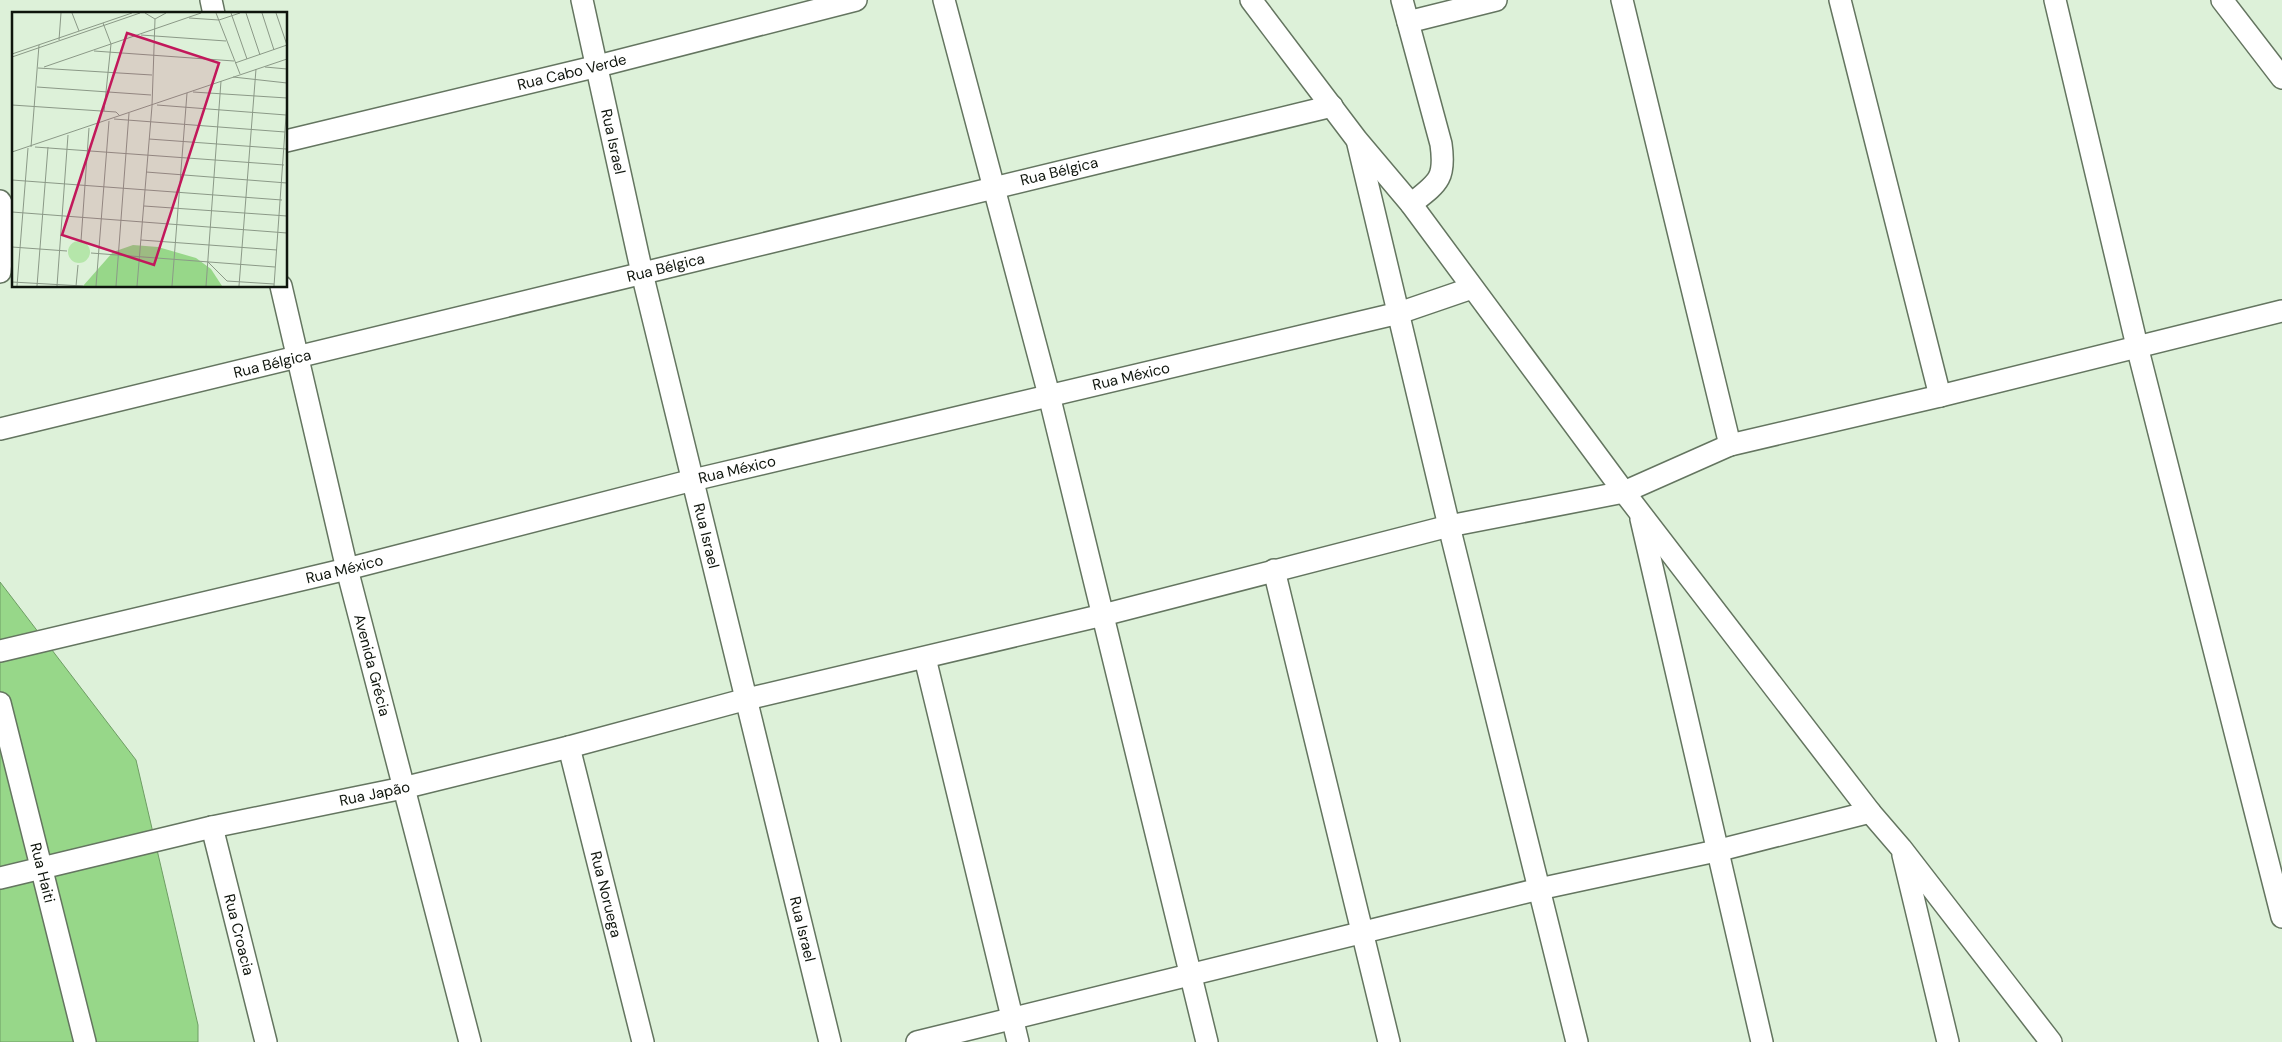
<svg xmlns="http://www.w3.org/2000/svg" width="2282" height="1042" viewBox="0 0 2282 1042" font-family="'DM Sans',sans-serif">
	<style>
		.water { fill: #97d789; stroke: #6e9d64 }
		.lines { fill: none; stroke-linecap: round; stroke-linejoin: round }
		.street-casing { stroke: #647560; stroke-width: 24 }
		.street { stroke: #fff; stroke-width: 21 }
		.labels { text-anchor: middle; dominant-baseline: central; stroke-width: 4; stroke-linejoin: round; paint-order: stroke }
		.street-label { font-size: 15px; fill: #0f150d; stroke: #ddf1d9 }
		.inset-road { fill: none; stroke: #8b9987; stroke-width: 1 }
		.view { fill: #c2185b; fill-opacity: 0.15; stroke: #c2185b; stroke-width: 2.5 }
		.inset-edge { fill: none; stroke: #0f150d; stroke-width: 2.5 }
	</style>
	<rect width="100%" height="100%" fill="#ddf1d9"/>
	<!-- water -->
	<path class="water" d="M0 582 136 760 198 1025V1042H0Z"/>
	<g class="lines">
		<!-- street casing -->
		<g class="street-casing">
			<g id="street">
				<path d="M211 0 214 14"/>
				<path id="s1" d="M582 0 642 273 830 1042"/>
				<path d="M944 0 1049 395 1207 1042"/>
				<path d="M1251 0 1357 140 1411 204 1624 492 1870 812 1901 848 2051 1042"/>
				<path d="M1402 0 1441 144C1446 179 1438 183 1411 204"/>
				<path d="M1622 0 1730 445"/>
				<path d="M1840 0 1940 396"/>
				<path d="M2055 0 2137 346 2282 917"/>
				<path d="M2222 0 2282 78"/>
				<path d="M1408 22 1496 0"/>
				<path id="s2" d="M286 141 598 66 856 0"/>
				<path d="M1358 144 1449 526 1577 1042"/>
				<path d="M0 201 5 212 0 272"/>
				<path id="s3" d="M281 286 347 569 470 1042"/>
				<path id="s4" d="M0 429C445 324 887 211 1332 106"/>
				<path d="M1641 519 1762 1042"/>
				<path d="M1274 570 1389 1042"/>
				<path id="s5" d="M0 651 347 569 693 480 1399 313 1472 288"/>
				<path d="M925 658 1018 1042"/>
				<path id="s6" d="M0 703 85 1042"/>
				<path id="s7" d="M569 747 643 1042"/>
				<path id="s8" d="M212 827 266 1042"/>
				<path d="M1903 855 1948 1042"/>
				<path id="s9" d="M0 878 212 827 403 788 569 747 747 699 1103 615 1449 526 1624 492 1730 445 1940 396 2282 311"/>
				<path d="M917 1042 1539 889 1716 851 1870 812"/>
			</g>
		</g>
		<!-- street -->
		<use href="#street" class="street"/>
	</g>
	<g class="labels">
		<!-- street labels -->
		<g class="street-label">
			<text stroke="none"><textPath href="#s2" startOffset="294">Rua Cabo Verde</textPath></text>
			<text stroke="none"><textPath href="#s1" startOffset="145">Rua Israel</textPath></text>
			<text stroke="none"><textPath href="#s4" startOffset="1090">Rua Bélgica</textPath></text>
			<text stroke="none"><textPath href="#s4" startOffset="685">Rua Bélgica</textPath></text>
			<text stroke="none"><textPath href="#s4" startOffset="280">Rua Bélgica</textPath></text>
			<text stroke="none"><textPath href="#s5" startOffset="1164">Rua México</textPath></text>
			<text stroke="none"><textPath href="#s5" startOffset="759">Rua México</textPath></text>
			<text stroke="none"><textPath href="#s1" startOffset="550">Rua Israel</textPath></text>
			<text stroke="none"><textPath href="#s5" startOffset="354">Rua México</textPath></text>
			<text stroke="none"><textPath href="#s3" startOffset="390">Avenida Grécia</textPath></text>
			<text stroke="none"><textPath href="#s9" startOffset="384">Rua Japão</textPath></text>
			<text stroke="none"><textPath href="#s6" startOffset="175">Rua Haiti</textPath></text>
			<text stroke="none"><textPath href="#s7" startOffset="152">Rua Noruega</textPath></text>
			<text stroke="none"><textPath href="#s1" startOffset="955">Rua Israel</textPath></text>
			<text stroke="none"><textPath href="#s8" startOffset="111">Rua Croacia</textPath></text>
		</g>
	</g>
	<!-- overview -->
	<g transform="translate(12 12)">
		<rect width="275" height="275" fill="#ddf1d9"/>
		<path d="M56 240a11 11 0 1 1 22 0a11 11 0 1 1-22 0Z" fill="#b5e6aa"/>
		<path d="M121 233 146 235 184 246 199 257 210 274H71L101 240Z" fill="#97d789"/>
		<path class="inset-road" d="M60 1 67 19M133 1 143 7 154 1M204 1 228 62M219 1 235 47M234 1 248 43M250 1 262 38M264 1 275 33M177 6 207 8 228 1M91 11 99 32 92 99M129 23 214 29M47 28 49 1M82 39 222 49M0 45 128 1M0 46V42L120 1M223 51 275 33M32 55 189 1M253 55 275 57M26 56 140 63M221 65 275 71M25 75 139 83M181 80 275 86M0 93 104 100 108 104M145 93 274 103M102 107 273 120M137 127 274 137M19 135 27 33M23 135 272 153M0 140 275 47M134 160 275 171M0 168 270 188M132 194 275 204M0 200 275 221M129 228 265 238M69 229 77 116M0 235 55 239M79 241 263 255M196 250 215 269 262 272M0 270 71 274M5 274 16 136M25 274 36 135M45 274 56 123M64 274 66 253M84 274 97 109M104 274 117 101M125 274 140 94 143 7M160 274 175 81M194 274 209 69M227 274 244 57M262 274 275 90"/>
		<path class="view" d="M115 21 207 51 142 253 50 223Z"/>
		<rect width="275" height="275" class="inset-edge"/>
	</g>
</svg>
